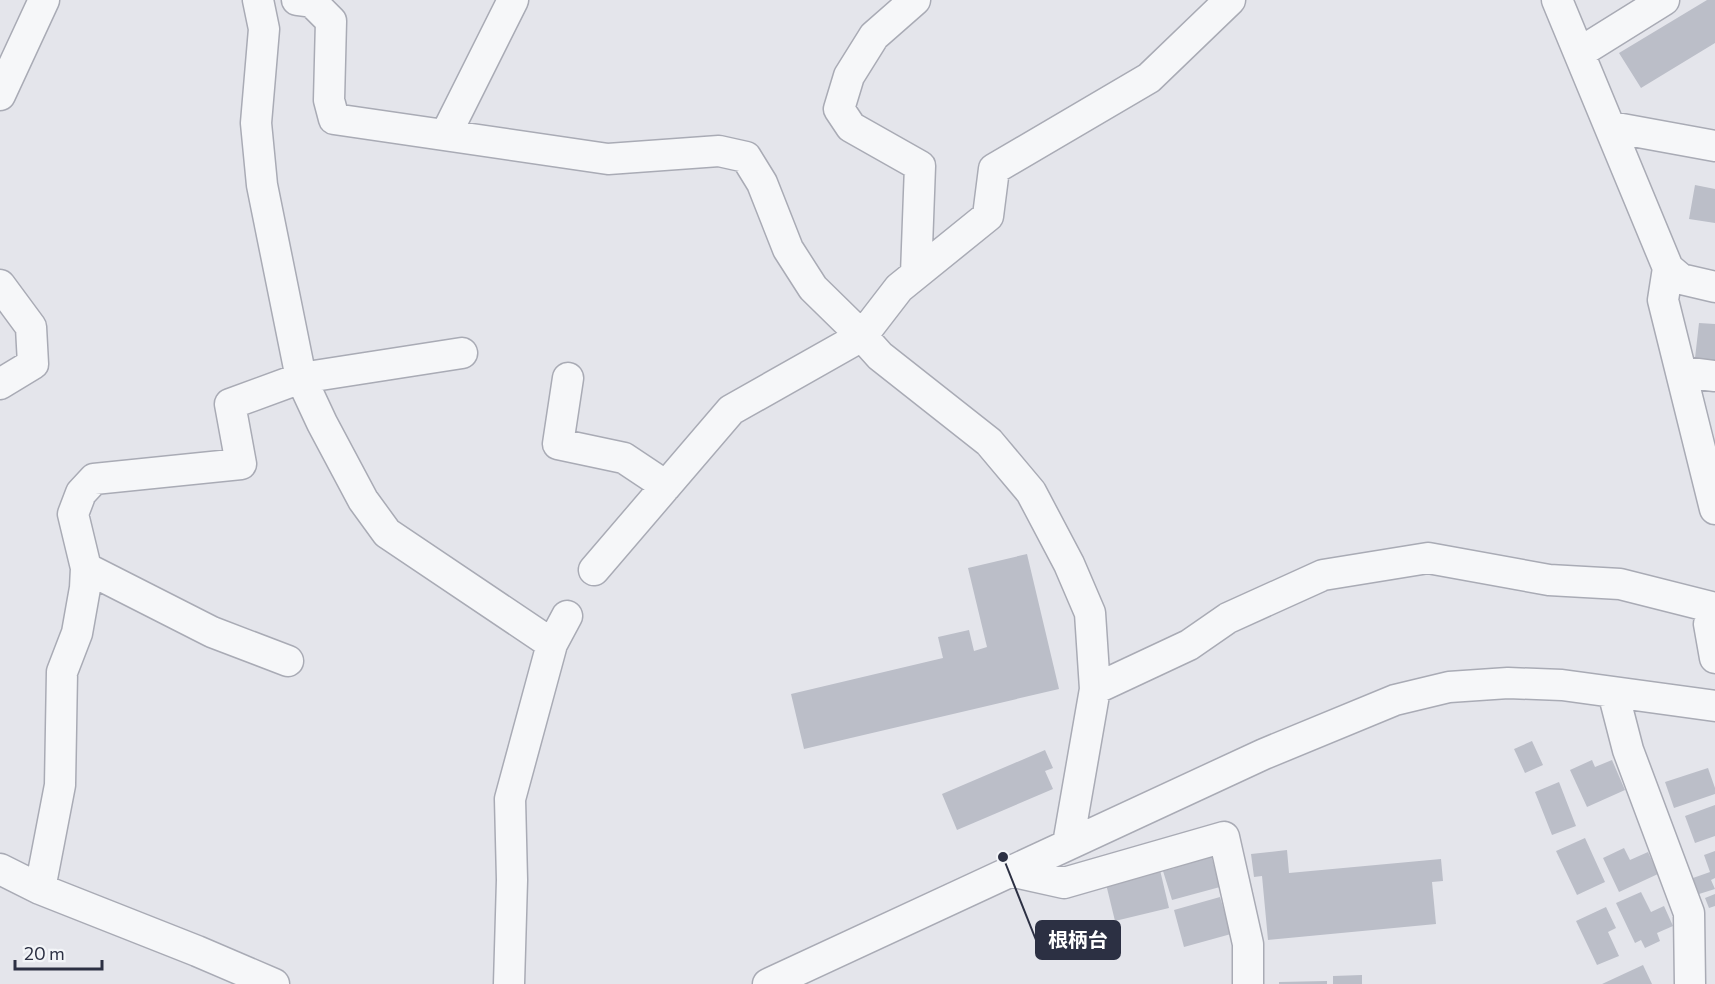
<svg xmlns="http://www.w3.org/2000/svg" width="1715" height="984" viewBox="0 0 1715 984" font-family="Commissioner,'Noto Sans JP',sans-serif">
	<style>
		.building { fill: #bbbec8 }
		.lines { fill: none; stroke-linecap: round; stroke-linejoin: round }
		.minor-casing { stroke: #a9abb5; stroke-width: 33 }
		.minor { stroke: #f6f7f9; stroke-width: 30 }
		.leader { fill: none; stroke: #2c3043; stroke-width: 2 }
		.callout-dot { fill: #2c3043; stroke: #f3f5f8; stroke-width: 2 }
		.callout { fill: #2c3043; stroke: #2c3043; stroke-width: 2 }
		.callout-label { font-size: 20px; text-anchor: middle; font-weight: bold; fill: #fff }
	</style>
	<rect width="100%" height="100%" fill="#e4e5eb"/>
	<!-- building -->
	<path class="building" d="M1707 0H1715V43L1641 88 1619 53Z
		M1695 185 1715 189V223L1689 219Z
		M1699 323 1715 324V369L1694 367Z
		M1027 554 1059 689 804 749 791 694 943 658 938 637 969 630 974 651 987 647 968 568Z
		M1532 741 1543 765 1525 773 1514 749Z
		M1045 750 1053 768 1045 771 1053 789 957 830 942 794Z
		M1592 760 1595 767 1612 760 1625 790 1587 807 1570 770Z
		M1708 768 1715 788V794L1674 808 1665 782Z
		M1559 782 1576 826 1552 835 1535 792Z
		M1715 805V836L1695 843 1685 816Z
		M1585 838 1605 882 1577 895 1556 851Z
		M1209 848 1220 887 1172 900 1163 871 1175 868 1172 859Z
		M1624 848 1630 860 1648 852 1658 874 1619 892 1603 858Z
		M1287 850 1289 873 1441 859 1443 881 1432 882 1436 924 1268 940 1262 876 1254 877 1251 854Z
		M1715 851V878L1711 880 1715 889 1699 894 1693 878 1710 872 1704 855Z
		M1160 870 1169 908 1115 921 1106 884Z
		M1641 892 1651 912 1664 906 1673 926 1657 933 1660 941 1645 948 1641 940 1635 943 1616 903Z
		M1715 894V906L1709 908 1705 898Z
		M1220 897 1231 934 1184 947 1174 910Z
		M1606 907 1616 928 1608 932 1619 956 1597 965 1576 921Z
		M1643 965 1652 984H1602Z
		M1362 975V984H1333V976Z
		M1327 981V984H1279V982Z"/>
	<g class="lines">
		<!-- minor casing -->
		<g class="minor-casing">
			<path id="minor" d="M258 0 264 29 256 123 262 185 301 378 322 423 363 500 387 533 552 644
				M297 0 312 2 331 21 329 100 334 119 608 159 719 151 746 157 762 183 788 249 813 288 862 336 880 356 989 442 1031 492 1069 564 1090 613 1095 689 1068 844
				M915 0 874 36 849 76 839 109 851 127 920 166 916 274
				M1557 0 1668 268 1681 279 1715 287
				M1579 53 1664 0
				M0 95 44 0
				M1611 127 1715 146
				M446 134 513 0
				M1668 268 1663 300 1715 509
				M0 285 31 327 33 364 0 384
				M1682 372 1715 376
				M568 378 558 444 624 458 666 486
				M86 568 212 632 288 661
				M594 570 731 410 862 336 899 288 988 216 994 169 1149 78 1230 0
				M1095 689 1189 645 1228 618 1323 575 1428 558 1549 580 1620 584 1715 608 1709 624 1715 658
				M1613 692 1628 750 1689 913 1690 984
				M0 869 40 889 197 951 274 984
				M1010 871 1064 883 1224 837 1248 944V984
				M40 889 60 785 62 672 77 633 85 588 86 568 73 514 81 493 94 479 241 464 230 404 301 378 462 353
				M509 984 512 880 510 799 552 644 567 616
				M768 984 1264 754 1395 700 1449 687 1508 683 1562 685 1715 706"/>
		</g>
		<!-- minor -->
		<use href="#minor" class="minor"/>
	</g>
	<!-- callouts -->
	<path class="leader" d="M1003 857L1036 940"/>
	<circle class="callout-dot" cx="1003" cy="857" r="6"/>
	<rect class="callout" x="1036" y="921" width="84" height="38" rx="6"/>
	<g class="callout-label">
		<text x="1078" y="947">根柄台</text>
	</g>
	<!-- scale -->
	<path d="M15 960v9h87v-9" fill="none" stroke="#2c3043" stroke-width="3"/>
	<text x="24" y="960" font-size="18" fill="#2c3043" stroke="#f3f5f8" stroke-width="4.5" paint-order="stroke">20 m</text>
</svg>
